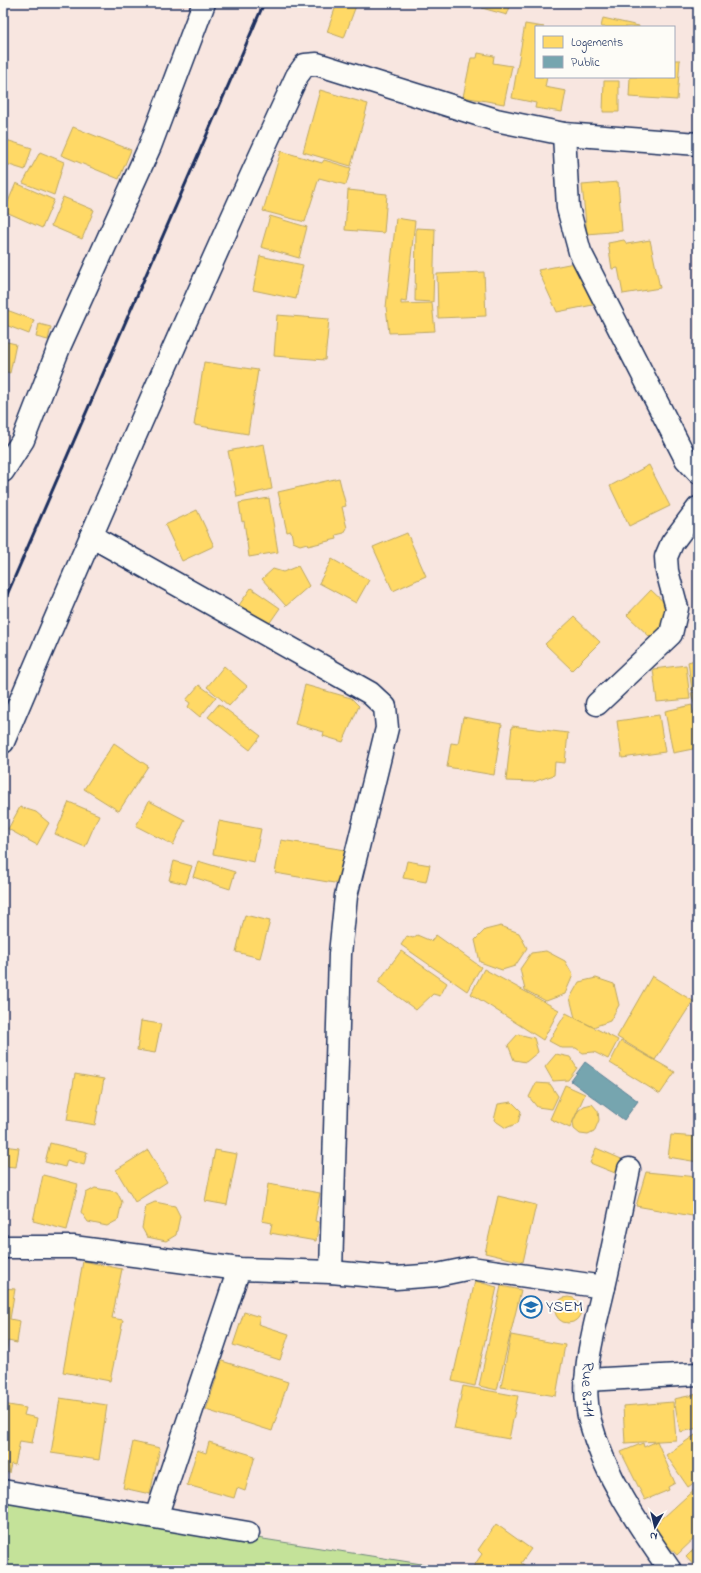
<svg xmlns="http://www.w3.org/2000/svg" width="701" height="1573" viewBox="0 0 701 1573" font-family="'Indie Flower',sans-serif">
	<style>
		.green { fill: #c4e299; stroke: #70887c }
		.homes { fill: #ffd966; stroke: #bba664 }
		.public { fill: #76a5af; stroke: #5b8297 }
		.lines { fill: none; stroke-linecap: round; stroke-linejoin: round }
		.minor-casing { stroke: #1b2f5e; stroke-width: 25 }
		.minor { stroke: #fdfcf7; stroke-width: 22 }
		.rail { stroke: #1b2f5e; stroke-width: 3 }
		.labels { text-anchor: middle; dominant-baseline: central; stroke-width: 4; stroke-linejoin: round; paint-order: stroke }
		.poi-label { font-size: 16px; fill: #1b2f5e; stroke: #fdfcf7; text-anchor: start }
		.street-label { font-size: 16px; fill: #1b2f5e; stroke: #fdfcf7 }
	</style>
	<rect width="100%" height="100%" fill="#f8e6e0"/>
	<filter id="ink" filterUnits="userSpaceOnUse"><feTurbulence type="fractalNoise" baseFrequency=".025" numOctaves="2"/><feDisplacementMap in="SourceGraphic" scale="8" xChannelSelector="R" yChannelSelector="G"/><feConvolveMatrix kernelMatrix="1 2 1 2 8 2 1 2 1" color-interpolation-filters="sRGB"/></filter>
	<g filter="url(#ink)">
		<!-- green -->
		<path class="green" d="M3 1498 428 1565 434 1570H3Z"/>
		<!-- homes -->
		<path class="homes" d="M337 3H357L344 38 327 32Z
			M483 3H506L511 4 507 15 482 8Z
			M603 18 639 26V27H601Z
			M525 24 544 27H536V77H547L545 87 566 91 562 112 535 108 536 103 512 98Z
			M478 53 494 56 493 63 512 66 504 104 463 97 471 58H477Z
			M674 60H680L677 100 629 97 630 77H674Z
			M604 81H619V112H603Z
			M320 90 368 104 351 166 303 152Z
			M73 127 131 150 119 179 61 155Z
			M3 139 32 148 25 170 3 163Z
			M281 151 322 163 324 160 351 168 346 185 319 178 305 222 263 211Z
			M40 152 64 162 54 195 23 183Z
			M618 182 622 231 587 234 582 185Z
			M16 183 54 200 42 228 4 211Z
			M348 190 387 194 384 233 345 230Z
			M63 197 94 210 82 239 51 226Z
			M270 216 307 227 299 258 261 247Z
			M396 218 415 221 406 302 401 301V304L432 303 435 331 389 333 386 307Z
			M416 228 435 229 433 302 415 301Z
			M624 240 627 244 650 240 660 288 623 294 618 268 612 269 608 243Z
			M260 256 303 265 296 299 253 290Z
			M574 263 593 305 557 312 538 270Z
			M484 272 486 316 438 318 437 274Z
			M4 309 34 320 29 334 3 324Z
			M277 315 329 319 325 360 274 356Z
			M39 324 51 327 48 340 36 337Z
			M3 341 16 344 10 373 3 371Z
			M204 362 258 370 248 434 194 425Z
			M264 444 272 489 237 497 228 451Z
			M649 465 670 506 629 526 610 486Z
			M339 478 346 506 342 507 347 528 344 533 336 535 337 539 308 546 307 543 300 545 293 542 291 531 287 532 278 492Z
			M269 498 278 552 249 557 244 521 242 522 239 503Z
			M197 510 214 546 182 561 165 525Z
			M407 533 426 576 393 591 373 547Z
			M332 559 369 580 356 603 319 583Z
			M298 566 309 586 286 606 262 579 273 569 283 572Z
			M251 588 280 608 264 631 235 611Z
			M651 590 671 609 670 620 652 639 627 615Z
			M574 617 600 642 572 670 545 644Z
			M698 659V689L692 691 688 662Z
			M686 665 690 699 657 702 653 669Z
			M224 666 247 686 229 706 207 687Z
			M199 685 216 697 200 717 188 707 190 703 186 700Z
			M305 685 351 698 359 706 343 742 323 736 324 732 295 724Z
			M698 691V717L691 693Z
			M219 704 261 736 250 750 208 717Z
			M692 705 698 733V748L673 753 665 711Z
			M659 715 665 752 622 758 617 721Z
			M463 717 502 724 494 775 447 767 451 743 458 744Z
			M512 726 568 733 565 763 555 762 554 775 533 782 506 781Z
			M114 743 148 766 119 811 84 789Z
			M149 801 185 820 173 845 136 826Z
			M69 802 99 815 85 847 55 834Z
			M20 807 36 812 49 823 37 845 8 829Z
			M219 821 261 829 254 862 213 854Z
			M281 840 346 850 340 884 275 873Z
			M174 861 192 866 186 884 169 880Z
			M198 861 235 872 230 889 193 877Z
			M407 861 430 865 426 882 403 878Z
			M245 915 270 921 260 958 236 952Z
			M501 926 519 933 527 948 515 966 502 970 480 962 475 940 485 930Z
			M417 935 431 941 436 935 481 967 467 991 401 945 407 936 413 938Z
			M401 951 447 983 440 996 433 994 416 1010 378 982Z
			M546 951 565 961 573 975 565 994 546 1001 525 990 520 969 531 953Z
			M484 969 559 1010 543 1040 471 994Z
			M652 976 693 1001 655 1060 617 1037Z
			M596 978 614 984 619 1005 610 1021 593 1027 575 1018 570 998 579 982Z
			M566 1013 618 1040 608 1059 594 1052 583 1053 576 1048H562L549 1041Z
			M141 1021 161 1024 155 1053 137 1050Z
			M518 1034 534 1038 538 1052 526 1062 514 1060 508 1045Z
			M621 1041 675 1072 660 1094 610 1063Z
			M3 1044H7L3 1067Z
			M556 1054 570 1057 577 1068 568 1080 553 1081 545 1067Z
			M75 1074 104 1079 95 1125 67 1120Z
			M536 1083 550 1084 558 1096 552 1109 537 1107 529 1097Z
			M565 1085 585 1094 570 1128 550 1119Z
			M512 1102 521 1111 518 1123 506 1128 494 1120 498 1104Z
			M592 1104 598 1111 599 1120 594 1132 588 1135 580 1134 574 1129 573 1122 578 1111 584 1106Z
			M671 1135 698 1137V1162L668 1157Z
			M50 1143 87 1152 84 1165 67 1160 65 1167 45 1162Z
			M3 1146 19 1148 16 1167 3 1166Z
			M596 1148 626 1161 620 1175 590 1163Z
			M148 1150 167 1182 135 1202 116 1170Z
			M215 1150 237 1154 227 1205 205 1201Z
			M646 1172 698 1177V1217L636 1206Z
			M43 1175 78 1184 67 1230 33 1221Z
			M268 1184 320 1193 315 1221 319 1222 316 1241 270 1233 272 1223 262 1221Z
			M95 1188 117 1192 122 1202 118 1220 107 1226 88 1222 81 1212 86 1193Z
			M498 1196 536 1205 523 1262 485 1253Z
			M155 1202 175 1206 180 1216 176 1235 166 1241 147 1237 142 1228 146 1206Z
			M83 1261 122 1269 112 1318 123 1320 110 1381 63 1372Z
			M475 1281 497 1287 475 1386 452 1381Z
			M501 1286 521 1290 497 1390 479 1386Z
			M3 1288 15 1289 10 1319 20 1321 17 1343 8 1341 4 1372Z
			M555 1310a13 13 0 1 1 26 0a13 13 0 1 1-26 0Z
			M244 1312 260 1317 258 1324 289 1334 280 1360 233 1345Z
			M511 1335 565 1345 556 1396 501 1387Z
			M222 1361 288 1382 272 1431 206 1410Z
			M463 1386 518 1396 509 1439 454 1429Z
			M698 1394V1428L680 1432 674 1399Z
			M60 1398 107 1405 99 1460 51 1453Z
			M673 1402 676 1440 625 1443 623 1406Z
			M3 1404 26 1408 24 1415 37 1418 32 1443 20 1441 15 1465 11 1464 9 1473 3 1472Z
			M698 1433V1480L688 1487 666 1455Z
			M657 1441 675 1483 668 1487 669 1490 645 1500 621 1452 643 1443 644 1447Z
			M133 1442 160 1448 150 1494 123 1488Z
			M209 1442 255 1456 245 1491 237 1488 234 1498 187 1485 197 1450 206 1453Z
			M698 1486V1535L677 1555 652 1528Z
			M496 1524 531 1549 521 1563 532 1570H471L482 1554 478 1550Z
			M698 1545V1570L686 1557Z"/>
		<!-- public -->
		<path class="public" d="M585 1062 638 1101 624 1120 571 1081Z"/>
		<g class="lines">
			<!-- minor casing -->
			<g class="minor-casing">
				<g id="minor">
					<path d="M564 134 568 208 580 252 686 459 698 472"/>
					<path d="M3 471 23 440 60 345 150 146 204 3"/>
					<path d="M91 536 370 693 385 707 387 728 346 896 340 954 331 1272"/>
					<path d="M597 704 671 634 677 608 667 571 666 557 672 543 698 508"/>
					<path d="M3 742C98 518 195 296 297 76L305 65 317 64 496 120 564 134 698 144"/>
					<path id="s1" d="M629 1169C621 1208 613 1248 604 1287 594 1331 579 1376 590 1421 605 1477 638 1524 670 1570"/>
					<path d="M3 1247H73L239 1269 331 1272 396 1278 437 1275 471 1268 604 1287"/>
					<path d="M586 1380 698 1374"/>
					<path d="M3 1491 248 1533"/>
					<path d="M156 1517 239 1269"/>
				</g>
			</g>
			<!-- minor -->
			<use href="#minor" class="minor"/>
			<!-- rail -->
			<path class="rail" d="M3 604 264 3"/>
		</g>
	</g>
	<!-- icons -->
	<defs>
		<g id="university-ring" transform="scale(1.15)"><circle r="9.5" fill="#fdfcf7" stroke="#1f6fb2" stroke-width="1.5"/><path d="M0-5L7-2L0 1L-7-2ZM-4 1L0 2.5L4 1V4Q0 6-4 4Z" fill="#1f6fb2"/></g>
	</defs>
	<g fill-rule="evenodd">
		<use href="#university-ring" x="531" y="1307"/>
	</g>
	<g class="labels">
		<!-- poi labels -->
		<g class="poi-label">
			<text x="546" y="1307">YSEM</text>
		</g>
		<!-- street labels -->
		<g class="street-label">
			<text stroke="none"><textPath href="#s1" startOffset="225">Rue 8.711</textPath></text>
		</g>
	</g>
	<!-- margin -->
	<rect width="701" height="1573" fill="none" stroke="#fdfcf7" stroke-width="16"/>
	<rect x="8" y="8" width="685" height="1557" fill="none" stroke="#1b2f5e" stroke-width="1.5" filter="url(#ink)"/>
	<!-- legend -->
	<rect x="535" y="26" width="140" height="52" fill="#fdfcf7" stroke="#a3aaba"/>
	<rect x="543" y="36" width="20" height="12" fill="#ffd966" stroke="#a3aaba"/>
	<text x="571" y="46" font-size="12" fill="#1b2f5e">Logements</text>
	<rect x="543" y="56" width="20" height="12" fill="#76a5af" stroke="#a3aaba"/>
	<text x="571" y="66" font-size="12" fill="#1b2f5e">Public</text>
	<!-- north arrow -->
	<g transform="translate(655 1527) rotate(188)" stroke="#fdfcf7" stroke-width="3" paint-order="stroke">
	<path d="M0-3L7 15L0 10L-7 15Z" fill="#1b2f5e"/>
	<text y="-6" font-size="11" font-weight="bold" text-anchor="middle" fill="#1b2f5e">N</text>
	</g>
</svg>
